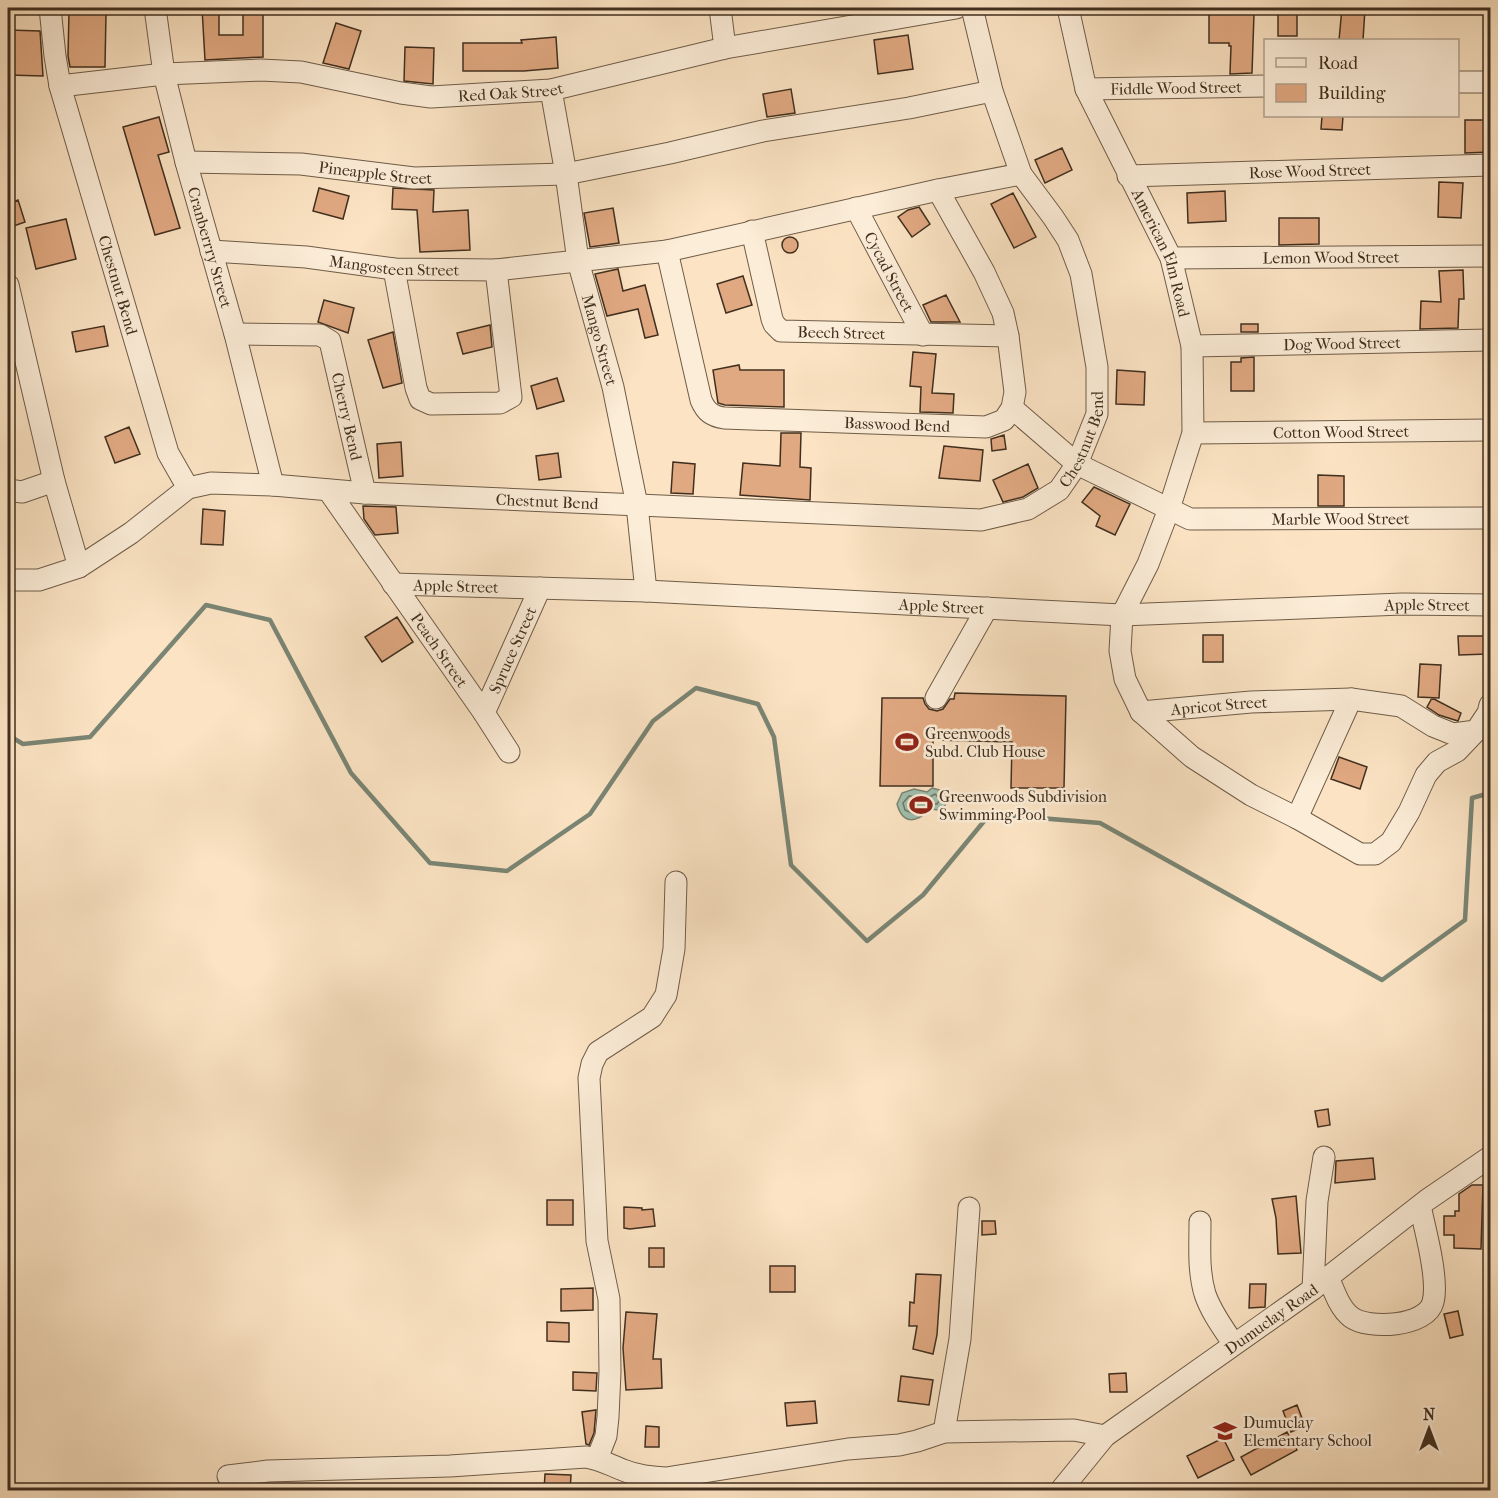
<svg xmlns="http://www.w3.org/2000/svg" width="1498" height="1498" viewBox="0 0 1498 1498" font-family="'IM FELL French Canon',serif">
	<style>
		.water { fill: #a0bfad; stroke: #7a8574; stroke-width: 1.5 }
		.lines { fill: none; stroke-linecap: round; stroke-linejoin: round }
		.shore { stroke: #707766; stroke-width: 1.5 }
		.stream { stroke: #7a8574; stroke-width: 4.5 }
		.building { fill: #e1a982; stroke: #402f1f; stroke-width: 1.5 }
		.minor-casing { stroke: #6f5c48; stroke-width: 23 }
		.minor { stroke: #fcedd8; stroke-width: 21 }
		.labels { text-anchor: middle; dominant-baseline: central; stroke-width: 5; stroke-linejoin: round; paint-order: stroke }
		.street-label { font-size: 16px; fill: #402f1f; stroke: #fcedd8 }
		.poi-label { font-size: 16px; fill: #402f1f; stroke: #fcedd8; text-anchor: start }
	</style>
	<rect width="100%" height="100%" fill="#fbe3c3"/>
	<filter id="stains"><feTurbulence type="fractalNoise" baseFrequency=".00333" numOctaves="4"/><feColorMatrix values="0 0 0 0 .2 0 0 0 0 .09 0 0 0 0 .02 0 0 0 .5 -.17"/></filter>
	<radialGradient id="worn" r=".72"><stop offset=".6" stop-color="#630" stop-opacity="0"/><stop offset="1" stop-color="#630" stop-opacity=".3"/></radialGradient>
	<!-- water -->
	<path class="water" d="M932 788 943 791 946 798 945 806 938 810 931 809C917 822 903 826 897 804L902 793 914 789 927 792Z"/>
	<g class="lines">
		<!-- shore -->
		<path class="shore" d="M935 794 940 799 937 804H929L914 814 905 810 903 803 909 796 928 798Z"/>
		<!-- stream -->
		<path class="stream" d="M8 735 23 744 90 737 206 605 270 620 351 773 430 863 507 871 590 814 653 721 696 688 758 704 774 737 791 865 867 941 923 895 990 814 1100 823 1382 980 1465 920 1472 798 1490 793"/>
	</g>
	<!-- building -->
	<path class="building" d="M202 8H219V35H243V8H263V57L205 60Z
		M1278 8H1297V36H1278Z
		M1342 8 1365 9 1363 40H1339Z
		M69 12 106 13 105 67H70L68 56Z
		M1209 12 1254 14 1252 73 1230 74 1231 46H1229V43H1209Z
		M336 23 361 31 349 69 323 63Z
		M8 30 40 31 43 76 8 75Z
		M908 35 913 69 878 74 874 40Z
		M556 37 558 68 524 71H463V43H522L521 40Z
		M405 47 434 48 433 84 404 81Z
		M791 89 795 113 767 117 763 94Z
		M1322 116H1343L1342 130 1321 129Z
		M159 117 169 152 158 155 180 228 155 235 123 127Z
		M1465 120H1491V152L1465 153Z
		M1062 148 1072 170 1045 183 1035 160Z
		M1439 182 1463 183 1461 218 1438 217Z
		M319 188 349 196 343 219 313 211Z
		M393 188 434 190 433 212 468 210 470 250 420 252 417 210 392 209Z
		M1225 191 1226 221 1188 223 1187 193Z
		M1013 193 1036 237 1014 248 991 204Z
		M18 200 25 222 8 228V204Z
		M919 207 930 224 912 237 898 217 908 210Z
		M613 208 619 243 590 247 584 213Z
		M1279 218H1319V244L1279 245Z
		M66 219 76 259 36 269 26 228Z
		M782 245a8 8 0 1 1 16 0a8 8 0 1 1-16 0Z
		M618 269 623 291 645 285 658 335 645 338 638 309 607 316 595 274Z
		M1463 270 1464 299H1459L1458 328 1420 329 1421 301 1441 302 1439 271Z
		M743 276 752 305 726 313 717 284Z
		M946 295 960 322H931L923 305Z
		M324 300 354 308 348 333 318 322Z
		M1241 324H1258V332H1241Z
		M490 325 492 347 463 354 457 333Z
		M104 326 108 346 76 352 72 332Z
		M393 332 402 383 383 388 368 340Z
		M913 352 936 354 932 393 954 394 953 413 920 412 921 387 910 386Z
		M1254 357V391H1231V362H1241V358Z
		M739 365 740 370H784V407L725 405 718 403 713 370Z
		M1117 370 1145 372 1144 405 1116 404Z
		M557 378 564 401 537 409 531 386Z
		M129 427 140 454 115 463 105 437Z
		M781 433H801L800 467 811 468 810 500 740 495 743 463 780 466Z
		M1004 435 1006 449 992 451 991 439Z
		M401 442 403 476 379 478 377 444Z
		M944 446 983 450 980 481 939 478Z
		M558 453 561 477 539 480 536 456Z
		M673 462 695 464 693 494 671 493Z
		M1028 464 1038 488 1023 497 1003 502 993 480Z
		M1318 475 1344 476V506H1318Z
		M1094 487 1130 504 1115 535 1096 526 1100 516 1082 502Z
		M363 506 396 507 398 533 375 535 364 519Z
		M203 509 225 511 223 545 201 544Z
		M397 617 413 642 382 662 365 637Z
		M1203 635H1223V662H1203Z
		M1458 636H1487L1488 654 1459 655Z
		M1420 664 1441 665 1439 698 1418 697Z
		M955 693 1066 696 1064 788H1011L1012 742 933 740V786H880L882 698H923L925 704 929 709 937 711 943 709 950 699H954Z
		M1432 698 1461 713 1458 721 1439 715 1427 707Z
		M1339 757 1367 767 1360 789 1331 779Z
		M1328 1109 1330 1125 1318 1127 1315 1111Z
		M1373 1158 1375 1179 1335 1183 1336 1161Z
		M1472 1185H1483L1481 1249 1454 1248V1235H1444V1216H1455V1211H1459V1194Z
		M1296 1196 1301 1253 1278 1254 1276 1218 1272 1199Z
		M547 1200H573V1225H547Z
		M624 1207 642 1208V1210L653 1209 655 1226 630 1229 624 1228Z
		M982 1221H995L996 1234 982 1235Z
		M649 1248H664V1267H649Z
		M770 1266H795V1292H770Z
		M916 1274 941 1275 937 1335 933 1354 913 1349 917 1326H909L910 1302 914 1303Z
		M1250 1284H1266L1265 1307 1249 1308Z
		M593 1288V1310L561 1311V1289Z
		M1458 1311 1463 1335 1450 1338 1444 1314Z
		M626 1312 657 1314 653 1359H661L662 1388 626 1390 623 1348Z
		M547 1322 569 1323V1342L547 1341Z
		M573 1372 597 1373 596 1391 573 1390Z
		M1126 1373 1127 1392H1110L1109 1374Z
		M901 1376 933 1380 929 1405 898 1401Z
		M815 1401 817 1423 787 1426 785 1403Z
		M1297 1405 1305 1426 1291 1432 1283 1411Z
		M596 1410 594 1433 589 1445 586 1444 582 1412Z
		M646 1426 659 1427V1447H645Z
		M1287 1432 1297 1450 1251 1475 1241 1457Z
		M1223 1438 1234 1460 1198 1478 1187 1456Z
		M545 1474 571 1475 570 1491H544Z"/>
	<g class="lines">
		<!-- minor casing -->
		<g class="minor-casing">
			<g id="minor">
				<path id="s1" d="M50 8 55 56 60 86 168 453 188 488"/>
				<path id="s2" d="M155 8 164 74 186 162 235 334 273 485"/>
				<path d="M720 8 725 48"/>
				<path id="s3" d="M1068 8 1086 89 1171 258 1192 346 1193 433 1169 509 1148 564 1122 615 1120 651 1125 679 1141 712 1251 702 1351 699 1401 706 1433 726 1453 734 1476 731 1488 713 1490 705"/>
				<path d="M1458 82H1490"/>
				<path id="s4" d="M60 86 164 74 261 70 301 72 401 93 431 97 551 90 725 48 956 8"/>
				<path id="s5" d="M1086 89 1266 86"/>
				<path id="s6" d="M551 90 566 174 578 261 613 387 637 505 646 591"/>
				<path id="s7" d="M186 162 301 164 414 178 566 174 670 153 763 131 909 108 992 91"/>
				<path id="s8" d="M1128 176 1490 165"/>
				<path id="s9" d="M856 208 923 335"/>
				<path id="s10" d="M752 231 772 319 774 324 781 331 1008 336"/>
				<path id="s11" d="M211 251 306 257 394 269 496 270 667 251 938 190 1021 174"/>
				<path id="s12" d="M667 251 701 400C706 412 712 416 724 418L986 427 1004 420 1012 408 1015 392 1008 336 1003 313 984 272 938 190"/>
				<path id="s13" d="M1171 258 1490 256"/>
				<path d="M394 269 416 388 420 399 431 404 500 403 511 397 496 270"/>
				<path d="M8 285 54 481 79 567"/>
				<path id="s14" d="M235 334 320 335 330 341 365 493"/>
				<path id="s15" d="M1192 346 1490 340"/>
				<path id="s16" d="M1012 408 1077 464 1190 519 1490 518"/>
				<path id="s17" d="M1193 433 1490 430"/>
				<path d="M8 490 22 492 54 481"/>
				<path id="s18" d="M328 490 484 713 509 752"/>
				<path id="s19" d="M8 580H39L79 567 131 533 188 488 211 483 273 485 365 493 981 520 1028 509 1059 490 1077 464 1097 414V367L1081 274 1068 240 1053 217 1021 174 992 91 972 8"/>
				<path id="s20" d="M393 584 646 591 1122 615 1402 604 1490 605"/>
				<path d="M936 698 987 608"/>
				<path d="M1141 712 1192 757 1251 795 1297 818 1360 854H1375L1391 842 1409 812 1426 775 1437 762 1457 751 1476 731"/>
				<path id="s21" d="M484 713 540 588"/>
				<path d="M1297 818 1351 699"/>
				<path d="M1200 1222C1200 1246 1198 1271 1205 1294 1211 1312 1223 1328 1233 1343"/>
				<path d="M1328 1277C1334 1290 1339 1308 1351 1317 1368 1330 1427 1327 1433 1302 1439 1280 1425 1229 1420 1206"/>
				<path d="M1313 1289 1317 1201 1324 1157"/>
				<path d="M944 1432 960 1339 969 1208"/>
				<path d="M597 1459 606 1436 608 1417 610 1372 609 1299 597 1241 589 1078 592 1064 598 1052 652 1017 666 995 674 949 676 882"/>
				<path d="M228 1476 268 1471 450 1466 586 1457C600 1459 610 1465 623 1470 637 1476 652 1477 666 1478L848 1449 899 1445 917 1441 944 1432 1074 1430 1105 1436"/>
				<path id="s22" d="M1061 1490 1105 1436 1313 1289 1427 1200 1490 1157"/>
			</g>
		</g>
		<!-- minor -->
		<use href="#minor" class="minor"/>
	</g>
	<!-- icons -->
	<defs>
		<g id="stadium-bare" transform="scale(1.8)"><path d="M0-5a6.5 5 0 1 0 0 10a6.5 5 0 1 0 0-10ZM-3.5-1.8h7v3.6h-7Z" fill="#8f2418" stroke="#fcedd8" stroke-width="2.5" paint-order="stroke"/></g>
		<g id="school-bare" transform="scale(1.8)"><path d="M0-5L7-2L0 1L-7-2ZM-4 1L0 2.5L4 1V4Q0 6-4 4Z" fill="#8f2418" stroke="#fcedd8" stroke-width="2.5" paint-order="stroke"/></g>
	</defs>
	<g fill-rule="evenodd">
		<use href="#stadium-bare" x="907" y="742"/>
		<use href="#stadium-bare" x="921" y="805"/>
		<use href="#school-bare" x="1225" y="1431"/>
	</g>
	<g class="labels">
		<!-- street labels -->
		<g class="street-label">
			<text stroke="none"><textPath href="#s5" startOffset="90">Fiddle Wood Street</textPath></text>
			<text stroke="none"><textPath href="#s4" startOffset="454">Red Oak Street</textPath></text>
			<text stroke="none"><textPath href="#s7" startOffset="190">Pineapple Street</textPath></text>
			<text stroke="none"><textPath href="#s8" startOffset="182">Rose Wood Street</textPath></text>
			<text stroke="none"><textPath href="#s2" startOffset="246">Cranberrry Street</textPath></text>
			<text stroke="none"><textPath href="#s3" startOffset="264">American Elm Road</textPath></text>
			<text stroke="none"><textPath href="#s13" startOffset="160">Lemon Wood Street</textPath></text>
			<text stroke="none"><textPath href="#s11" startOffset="184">Mangosteen Street</textPath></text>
			<text stroke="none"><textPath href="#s9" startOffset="72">Cycad Street</textPath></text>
			<text stroke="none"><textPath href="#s1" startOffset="286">Chestnut Bend</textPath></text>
			<text stroke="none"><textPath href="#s10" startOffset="166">Beech Street</textPath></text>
			<text stroke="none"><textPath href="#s6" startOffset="255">Mango Street</textPath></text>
			<text stroke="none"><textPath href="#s15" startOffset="150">Dog Wood Street</textPath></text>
			<text stroke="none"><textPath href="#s14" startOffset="174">Cherry Bend</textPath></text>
			<text stroke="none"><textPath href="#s12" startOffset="357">Basswood Bend</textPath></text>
			<text stroke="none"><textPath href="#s17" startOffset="148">Cotton Wood Street</textPath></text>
			<text stroke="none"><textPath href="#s19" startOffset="1144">Chestnut Bend</textPath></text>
			<text stroke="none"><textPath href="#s19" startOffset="568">Chestnut Bend</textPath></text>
			<text stroke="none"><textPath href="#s16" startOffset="362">Marble Wood Street</textPath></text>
			<text stroke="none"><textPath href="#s20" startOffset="63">Apple Street</textPath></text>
			<text stroke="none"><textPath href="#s20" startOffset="1035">Apple Street</textPath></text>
			<text stroke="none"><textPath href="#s20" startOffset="549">Apple Street</textPath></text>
			<text stroke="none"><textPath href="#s18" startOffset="195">Peach Street</textPath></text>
			<text stroke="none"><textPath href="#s21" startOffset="69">Spruce Street</textPath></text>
			<text stroke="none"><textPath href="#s3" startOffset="825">Apricot Street</textPath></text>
			<text stroke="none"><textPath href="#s22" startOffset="273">Dumuclay Road</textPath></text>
		</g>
		<!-- poi labels -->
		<g class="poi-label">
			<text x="925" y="733">Greenwoods<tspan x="925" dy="18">Subd. Club House</tspan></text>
			<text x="939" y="796">Greenwoods Subdivision<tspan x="939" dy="18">Swimming Pool</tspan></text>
			<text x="1243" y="1422">Dumuclay<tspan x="1243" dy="18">Elementary School</tspan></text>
		</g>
	</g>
	<!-- margin -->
	<rect width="1498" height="1498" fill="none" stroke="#fbe3c3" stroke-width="30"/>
	<rect x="9" y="9" width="1480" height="1480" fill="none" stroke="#402f1f" stroke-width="3"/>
	<rect x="15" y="15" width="1468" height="1468" fill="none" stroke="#402f1f" stroke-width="1.5"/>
	<!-- legend -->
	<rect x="1264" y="39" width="195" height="78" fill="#fcedd8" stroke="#b1a18e" stroke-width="1.5"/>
	<rect x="1276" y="58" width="30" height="9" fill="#fcedd8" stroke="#b1a18e" stroke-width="1.5"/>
	<text x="1318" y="69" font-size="18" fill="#402f1f">Road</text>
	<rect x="1276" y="84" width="30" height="18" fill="#e1a982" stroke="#b1a18e" stroke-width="1.5"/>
	<text x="1318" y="99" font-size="18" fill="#402f1f">Building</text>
	<!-- north arrow -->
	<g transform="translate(1429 1429)" stroke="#fcedd8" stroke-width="4.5" paint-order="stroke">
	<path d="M0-4.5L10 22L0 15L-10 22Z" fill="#402f1f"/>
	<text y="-9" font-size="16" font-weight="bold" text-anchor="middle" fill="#402f1f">N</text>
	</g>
	<rect width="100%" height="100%" filter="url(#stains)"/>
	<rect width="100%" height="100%" fill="url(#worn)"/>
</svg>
